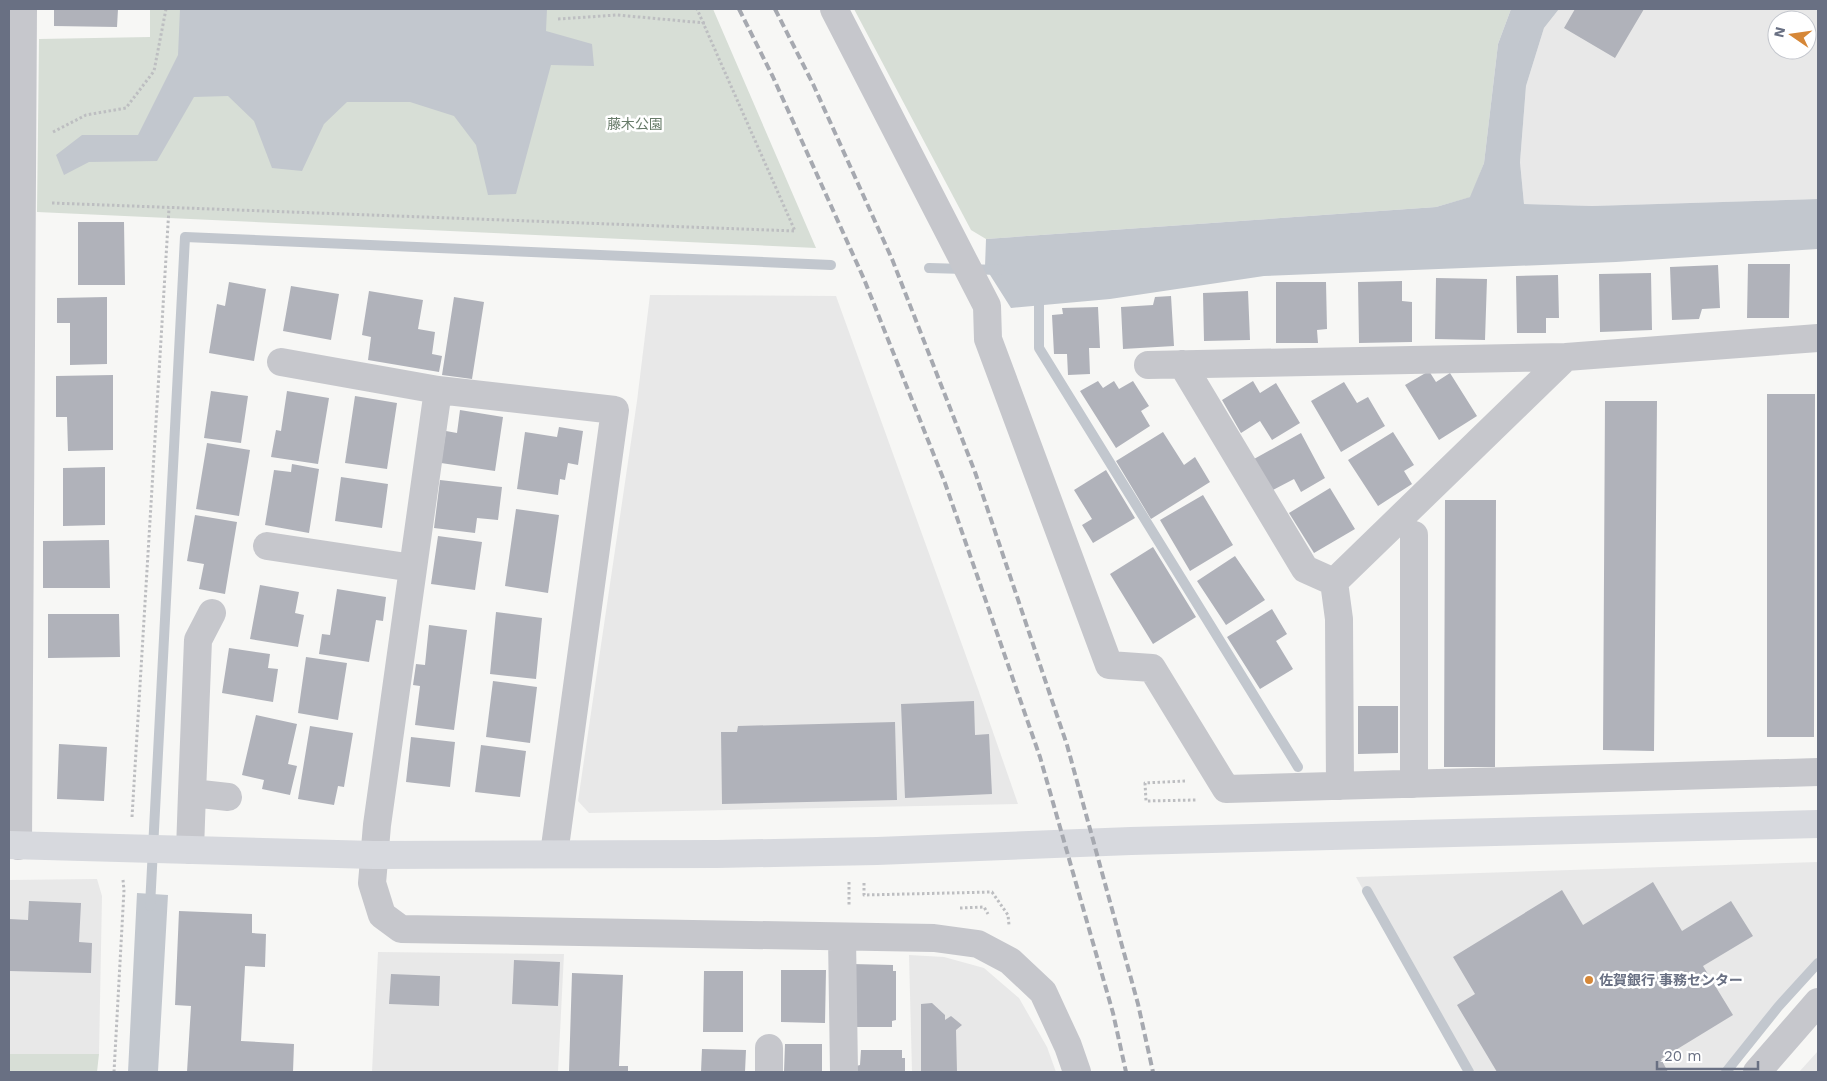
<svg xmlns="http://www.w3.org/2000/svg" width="1827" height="1081" viewBox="0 0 1827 1081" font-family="'Work Sans','Noto Sans JP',sans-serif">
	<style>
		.built { fill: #e8e8e8; fill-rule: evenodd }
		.green { fill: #d7ded6 }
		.water { fill: #c2c7ce }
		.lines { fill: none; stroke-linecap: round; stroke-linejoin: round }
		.stream { stroke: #c2c7ce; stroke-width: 10 }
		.building { fill: #b0b2ba }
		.path { stroke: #bdbec1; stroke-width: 3; stroke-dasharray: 2.5 2.5; stroke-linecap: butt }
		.street { stroke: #c6c7cc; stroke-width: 28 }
		.secondary { stroke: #d7d9de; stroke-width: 28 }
		.rail { stroke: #a6a9b0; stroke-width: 4; stroke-dasharray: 8 4; stroke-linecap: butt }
		.poi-dot { fill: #d68737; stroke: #fff; stroke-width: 2 }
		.labels { text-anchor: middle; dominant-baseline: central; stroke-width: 5; stroke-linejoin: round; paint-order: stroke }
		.park-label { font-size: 14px; fill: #677b69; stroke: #fff }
		.poi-label { font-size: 14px; font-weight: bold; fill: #697083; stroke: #fff; text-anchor: start }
	</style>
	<rect width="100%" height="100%" fill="#f7f7f5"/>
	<!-- built -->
	<path class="built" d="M1559 9H1818V199L1592 206 1524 204 1520 162 1526 86 1544 28ZM1777 20H1807V50H1777Z
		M650 295 836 296 978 689 1018 804 589 813 578 801 637 401Z
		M1818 862V963L1778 1007 1726 1072H1464L1356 877Z
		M97 879 102 896 99 1054H9V880Z
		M378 952 564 954 558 1072H372Z
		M909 955 944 957 984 968 1019 998 1047 1047 1056 1072H912Z
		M1818 1051V1072H1799Z"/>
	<!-- green -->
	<path class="green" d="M150 9H713L816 248 37 212 39 39 150 37Z
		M854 9H1511L1498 44 1484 163 1471 197 1436 207 986 239 971 230Z
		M9 1054H99L97 1072H9Z"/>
	<!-- water -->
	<path class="water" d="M180 9H547L546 31 592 44 594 66 551 65 516 194 488 195 476 145 454 116 410 102H347L324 124 302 171 272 168 254 121 228 96 194 97 157 161 89 162 64 175 56 155 82 135H138L178 55Z
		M1511 9H1559L1544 28 1526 86 1520 162 1524 204 1592 206 1818 199V249L1616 262 1264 276 1110 299 1011 308 985 267 986 239 1436 207 1470 197 1484 163 1498 44Z
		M137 893 168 895 158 1072H128Z"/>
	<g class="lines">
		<!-- stream -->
		<path class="stream" d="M929 268 1000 270
			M1039 305V348L1298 767
			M1367 891 1469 1072
			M150 906 185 237 831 265
			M1726 1072 1778 1007 1818 963"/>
	</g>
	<!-- building -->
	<path class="building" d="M54 9H118L117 27 54 26Z
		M1575 9H1644L1615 58 1564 28Z
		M78 222H124L125 285H78Z
		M1748 264H1790L1789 318H1747Z
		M1718 265 1720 308 1702 309 1699 319 1672 320 1670 267Z
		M1651 273 1652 330 1600 332 1599 274Z
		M1558 275 1559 318H1546V333H1517L1516 276Z
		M1436 278 1487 279 1485 340 1435 339Z
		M1402 281V301L1412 302V342L1359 343 1358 282Z
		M229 282 266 289 254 361 209 353 217 304 225 306Z
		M1276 282H1326L1327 329 1317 330 1318 343H1276Z
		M291 286 339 294 331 340 283 331Z
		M369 291 423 300 418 329 435 332 432 354 442 356 439 372 368 360 371 337 362 335Z
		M1248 291 1250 340 1204 341 1203 293Z
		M1171 296 1174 346 1123 349 1121 307 1153 305 1155 297Z
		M107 297V364L70 365V323H57V298Z
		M454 297 484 302 472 379 442 375Z
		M1098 307 1100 348H1089L1090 374 1068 375 1067 354H1054L1052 315 1063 314 1062 308Z
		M1429 371 1436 382 1450 373 1477 416 1439 440 1405 385Z
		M113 375V450L68 451 67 417H56V376Z
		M1098 381 1103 388 1114 381 1119 389 1133 381 1149 406 1141 411 1150 426 1116 448 1080 391Z
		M1253 381 1260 393 1276 383 1300 423 1272 440 1260 421 1241 433 1222 400Z
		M1344 382 1357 403 1368 397 1385 426 1341 452 1311 401Z
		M211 391 248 396 241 443 204 438Z
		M287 391 329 398 318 464 271 457 276 430 281 431Z
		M1767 394H1815L1814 737H1767Z
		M355 396 397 403 387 469 345 463Z
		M1605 401H1657L1654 751 1603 750Z
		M460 410 503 417 495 471 441 463 446 431 457 433Z
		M559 427 583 431 578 465 568 463 565 480 560 479 558 495 517 489 525 432 557 437Z
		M1163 432 1184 465 1195 457 1210 482 1151 519 1116 461Z
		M1393 432 1414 465 1404 471 1412 484 1378 506 1348 460Z
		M1301 433 1325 478 1301 492 1294 479 1271 491 1254 459Z
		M207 443 250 450 239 516 196 509Z
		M292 464 319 469 309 533 265 525 274 470 291 472Z
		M105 467V525L63 526V468Z
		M1106 470 1135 518 1093 543 1082 525 1092 519 1074 490Z
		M341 477 388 484 382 528 335 521Z
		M440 480 502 487 498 520 477 518 475 533 434 528Z
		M1330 488 1355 529 1314 553 1289 513Z
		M1203 495 1233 545 1190 571 1160 520Z
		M1445 500H1496L1495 767H1444Z
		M516 509 559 515 548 593 505 586Z
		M195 515 237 522 225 594 199 589 204 564 187 561Z
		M438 536 482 542 475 590 431 584Z
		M109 540 110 588H43V541Z
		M1153 547 1196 617 1153 644 1110 574Z
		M1235 556 1265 600 1226 625 1197 581Z
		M260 585 299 592 295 613 304 615 298 647 250 639Z
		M337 589 386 597 383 621 376 620 369 662 319 654 322 634 330 635Z
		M1272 609 1287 634 1276 641 1293 669 1260 689 1227 637Z
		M496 612 542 618 536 679 490 674Z
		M48 614H119L120 657 48 658Z
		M429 625 467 630 454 730 415 725 420 686 413 685 416 664 425 665Z
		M229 648 270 654 268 668 278 669 273 702 222 693Z
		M306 657 347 663 338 720 298 713Z
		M493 681 537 687 530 743 486 737Z
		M974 701 975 735 989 734 992 794 905 798 901 704Z
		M1358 706H1398V753L1358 754Z
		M256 715 297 724 288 764 297 766 290 795 262 789 264 780 242 775Z
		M895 722 897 800 722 804 721 732H737L738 726Z
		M310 726 353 733 344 787 338 786 334 805 298 799Z
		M411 737 455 742 450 787 406 782Z
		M59 744 107 747 104 801 57 799Z
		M481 745 526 751 520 797 475 792Z
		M1653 882 1682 931 1731 901 1753 936 1703 966 1733 1015 1661 1059 1668 1072H1497L1457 1005 1475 994 1453 957 1562 890 1583 925Z
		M29 901 81 903 79 942 92 943 91 973 9 971V919L28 920Z
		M179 911 252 914V933L266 934 265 967 245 966 241 1041 294 1044 293 1072H187L191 1006 175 1005Z
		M514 960 560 962 558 1006 512 1004Z
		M852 964 893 965V971H896V1020L892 1021V1027H850Z
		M781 970H826L825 1023 781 1022Z
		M704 971H743V1032H703Z
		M572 973 623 975 619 1066H628V1072H569Z
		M391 974 440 976 439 1006 389 1004Z
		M932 1003 945 1015V1020L951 1016 962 1025 956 1030 957 1072H921V1004Z
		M785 1044H822V1072H784Z
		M702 1049 746 1050 745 1072H701Z
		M861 1050H902V1058H905V1072H856V1066L860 1065Z"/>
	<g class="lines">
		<!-- path -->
		<path class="path" d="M558 19 617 15 705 23
			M53 132 86 115 126 108 154 71 166 9
			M52 203 795 231 697 9
			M1185 781 1145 783 1146 801 1196 800
			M132 817 169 208
			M849 882V905
			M864 883V895L992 892 1008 915 1009 925
			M960 908 984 907 988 914
			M114 1072 124 890 123 880"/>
		<!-- street -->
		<path class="street" d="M834 9 987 306 988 339 1109 665 1152 668 1226 789 1818 772
			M281 362 438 390
			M1182 364 1305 569 1334 582
			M1148 365 1566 357
			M267 546 413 568
			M212 613 198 640 192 793 228 797
			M1414 784V535
			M1340 786 1339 619 1334 582 1566 357 1818 338
			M18 846 23 9
			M190 850 192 793
			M554 854 615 410 438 390 377 825 372 883 382 915 401 929 934 938 978 944 1010 961 1043 992 1068 1046 1077 1072
			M842 937 844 1072
			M769 1048V1072
			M1757 1072 1818 1002"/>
		<!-- secondary -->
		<path class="secondary" d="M9 845 374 855 717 854 877 851 1131 841 1818 824"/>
		<!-- rail -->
		<path class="rail" d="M739 9 773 77 864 279 945 483 1040 757 1113 1013 1126 1072
			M775 9 813 84 892 259 975 472 1067 745 1138 1004 1153 1072"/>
	</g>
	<!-- markers -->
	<circle class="poi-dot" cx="1589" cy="980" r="5"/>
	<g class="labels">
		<!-- park labels -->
		<g class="park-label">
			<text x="635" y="124">藤木公園</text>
		</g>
		<!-- poi labels -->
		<g class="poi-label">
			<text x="1599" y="980">佐賀銀行 事務センター</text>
		</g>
	</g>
	<!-- border -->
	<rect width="1827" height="1081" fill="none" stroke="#697083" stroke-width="20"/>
	<!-- north arrow -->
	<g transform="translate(1792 35) rotate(283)"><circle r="24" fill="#ffffff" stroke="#c3c6cd"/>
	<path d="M0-4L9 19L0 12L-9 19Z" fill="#d68737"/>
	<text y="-8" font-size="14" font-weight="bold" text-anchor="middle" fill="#697083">N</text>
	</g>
	<!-- scale -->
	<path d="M1657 1061v8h101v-8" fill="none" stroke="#697083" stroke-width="2.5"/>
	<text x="1664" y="1061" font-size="15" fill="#697083" stroke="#ffffff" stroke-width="4" paint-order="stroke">20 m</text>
</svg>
